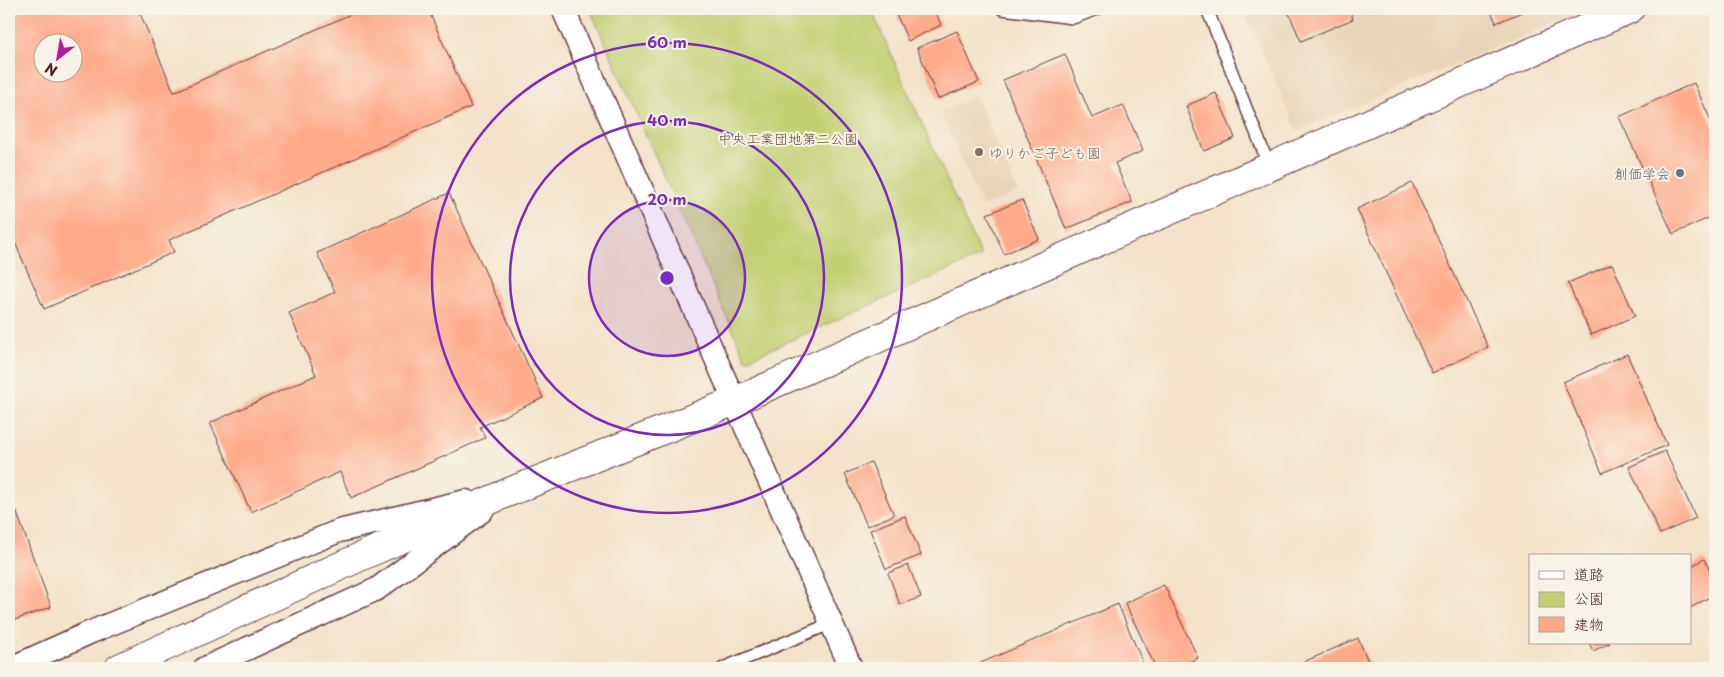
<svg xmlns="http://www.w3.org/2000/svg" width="1724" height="677" viewBox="0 0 1724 677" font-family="'Playpen Sans','Klee One',sans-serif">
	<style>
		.built { fill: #e8d4b7 }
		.green { fill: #c3d072; stroke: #86784e }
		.building { fill: #ffab8a; fill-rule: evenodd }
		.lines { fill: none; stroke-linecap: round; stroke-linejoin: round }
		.service-casing { stroke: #633c43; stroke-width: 14 }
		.minor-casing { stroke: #633c43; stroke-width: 25 }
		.tertiary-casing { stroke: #633c43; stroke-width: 30 }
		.service { stroke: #fff; stroke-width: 11 }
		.minor { stroke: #fff; stroke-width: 22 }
		.tertiary { stroke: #fff; stroke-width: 28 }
		.ring { fill: none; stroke: #7b2cbf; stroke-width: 2.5 }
		.education-dot { fill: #8d6e63; stroke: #f7f3e8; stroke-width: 2 }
		.worship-dot { fill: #6b7280; stroke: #f7f3e8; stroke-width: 2 }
		.labels { text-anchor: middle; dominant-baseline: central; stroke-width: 4; stroke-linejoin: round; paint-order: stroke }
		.park-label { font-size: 14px; fill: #684b3d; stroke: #f7f3e8 }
		.education-label { font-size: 14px; fill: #785e54; stroke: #f7f3e8; text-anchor: start }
		.worship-label { font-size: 14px; fill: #5b616d; stroke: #f7f3e8; text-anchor: end }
		.centre { fill: #7b2cbf; stroke: #f7f3e8; stroke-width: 2.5 }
		.ring-label { font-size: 15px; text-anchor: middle; font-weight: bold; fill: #7b2cbf; stroke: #f7f3e8; stroke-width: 4; stroke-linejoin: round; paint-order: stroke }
	</style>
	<rect width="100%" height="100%" fill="#f7f3e8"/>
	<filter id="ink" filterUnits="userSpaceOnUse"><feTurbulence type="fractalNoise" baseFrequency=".02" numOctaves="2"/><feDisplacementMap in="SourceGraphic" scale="10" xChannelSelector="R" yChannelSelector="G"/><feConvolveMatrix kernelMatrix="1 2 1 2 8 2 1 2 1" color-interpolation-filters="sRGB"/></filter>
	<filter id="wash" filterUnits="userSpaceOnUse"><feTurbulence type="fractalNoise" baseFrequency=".0096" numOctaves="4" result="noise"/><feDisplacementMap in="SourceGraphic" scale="20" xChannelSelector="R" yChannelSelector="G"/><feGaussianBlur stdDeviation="1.12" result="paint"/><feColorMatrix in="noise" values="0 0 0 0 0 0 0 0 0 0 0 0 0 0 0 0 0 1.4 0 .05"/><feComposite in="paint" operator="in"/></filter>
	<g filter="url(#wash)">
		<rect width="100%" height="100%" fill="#f3e2c9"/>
		<!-- built -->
		<path class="built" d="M1243 9H1576L1578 13 1297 131Z
			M975 96 1018 192 983 207 940 112Z"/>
		<!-- green -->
		<path class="green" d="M590 9H871L981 256 746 360Z"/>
		<g id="blocks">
			<!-- building -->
			<path class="building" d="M20 9H138L174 92 358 11 357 9H428L471 107 169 240 174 252 44 309 9 229V14ZM42 42H72V72H42Z
				M894 9H934L941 25 908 41Z
				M1287 9H1349L1353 19 1301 41Z
				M1490 9H1529L1496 23Z
				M957 31 979 82 938 99 917 48Z
				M1065 54 1092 118 1123 105 1143 151 1115 163 1132 202 1066 229 1003 80Z
				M1694 83 1715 130V215L1673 234 1619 117Z
				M1216 93 1235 138 1204 151 1186 106Z
				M1412 183 1488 347 1432 373 1357 209Z
				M449 193 543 398 480 427 485 438 351 498 340 472 251 512 210 423 316 375 289 313 335 292 317 253Z
				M1022 200 1039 239 1004 254 987 214Z
				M1612 264 1635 316 1591 335 1568 283Z
				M1627 354 1667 445 1602 473 1563 382Z
				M1665 451 1696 518 1660 534 1629 467Z
				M871 462 894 515 867 526 845 474Z
				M9 491 51 607 9 622Z
				M905 516 921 555 886 569 870 530Z
				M1704 559 1715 579V594L1690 608V567Z
				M908 565 921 597 900 605 888 573Z
				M1164 585 1198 658 1176 668H1156L1125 603Z
				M1118 604 1145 668H969Z
				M1358 638 1371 668H1290Z
				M1589 643H1610L1593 651Z"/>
		</g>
	</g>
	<g filter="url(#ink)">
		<use href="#blocks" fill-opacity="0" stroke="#633c43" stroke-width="1"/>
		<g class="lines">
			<!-- service casing -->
			<g class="service-casing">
				<path id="service" d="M1002 9 1073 18 1097 9
					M1207 9 1270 168
					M723 668 832 623"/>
			</g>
			<!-- minor casing -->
			<g class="minor-casing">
				<path id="minor" d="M563 9 851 668
					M11 668 91 632 339 531 466 501
					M205 668 377 589 482 511"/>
			</g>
			<!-- tertiary casing -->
			<g class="tertiary-casing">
				<path id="tertiary" d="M119 668 362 556 509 492 735 401 1630 9"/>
			</g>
			<!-- service -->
			<use href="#service" class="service"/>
			<!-- minor -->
			<use href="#minor" class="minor"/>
			<!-- tertiary -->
			<use href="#tertiary" class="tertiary"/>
		</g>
	</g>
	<!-- distance rings -->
	<circle cx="667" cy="278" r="78" fill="#7b2cbf" fill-opacity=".12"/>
	<g class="ring">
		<circle cx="667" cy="278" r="78"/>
		<circle cx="667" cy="278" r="157"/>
		<circle cx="667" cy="278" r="235"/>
	</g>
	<!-- markers -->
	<circle class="education-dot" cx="979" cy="152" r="5"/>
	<circle class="worship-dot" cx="1680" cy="173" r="5"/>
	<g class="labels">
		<!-- park labels -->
		<g class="park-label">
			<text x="788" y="138">中央工業団地第二公園</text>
		</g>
		<!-- education labels -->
		<g class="education-label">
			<text x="989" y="152">ゆりかご子ども園</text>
		</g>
		<!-- worship labels -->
		<g class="worship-label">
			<text x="1670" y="173">創価学会</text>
		</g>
	</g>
	<circle cx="667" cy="278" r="8" class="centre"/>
	<g class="ring-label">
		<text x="667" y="48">60 m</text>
		<text x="667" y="126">40 m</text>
		<text x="667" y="205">20 m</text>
	</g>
	<!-- margin -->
	<rect width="1724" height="677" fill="none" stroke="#f7f3e8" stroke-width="30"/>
	<!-- legend -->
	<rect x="1529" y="554" width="162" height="90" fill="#f7f3e8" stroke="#b29e9c"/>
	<rect x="1539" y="571" width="25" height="8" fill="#ffffff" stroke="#b29e9c"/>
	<text x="1574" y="580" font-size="15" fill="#4a1f2b">道路</text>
	<rect x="1539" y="592" width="25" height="15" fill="#c3d072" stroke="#b29e9c"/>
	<text x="1574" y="604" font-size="15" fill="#4a1f2b">公園</text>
	<rect x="1539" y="617" width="25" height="15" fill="#ffab8a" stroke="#b29e9c"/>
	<text x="1574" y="630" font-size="15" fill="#4a1f2b">建物</text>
	<!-- north arrow -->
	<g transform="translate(58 58) rotate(211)"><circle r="24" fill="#f7f3e8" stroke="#b29e9c"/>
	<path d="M0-4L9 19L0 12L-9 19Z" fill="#b5179e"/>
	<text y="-8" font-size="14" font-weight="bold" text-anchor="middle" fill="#4a1f2b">N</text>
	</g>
</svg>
